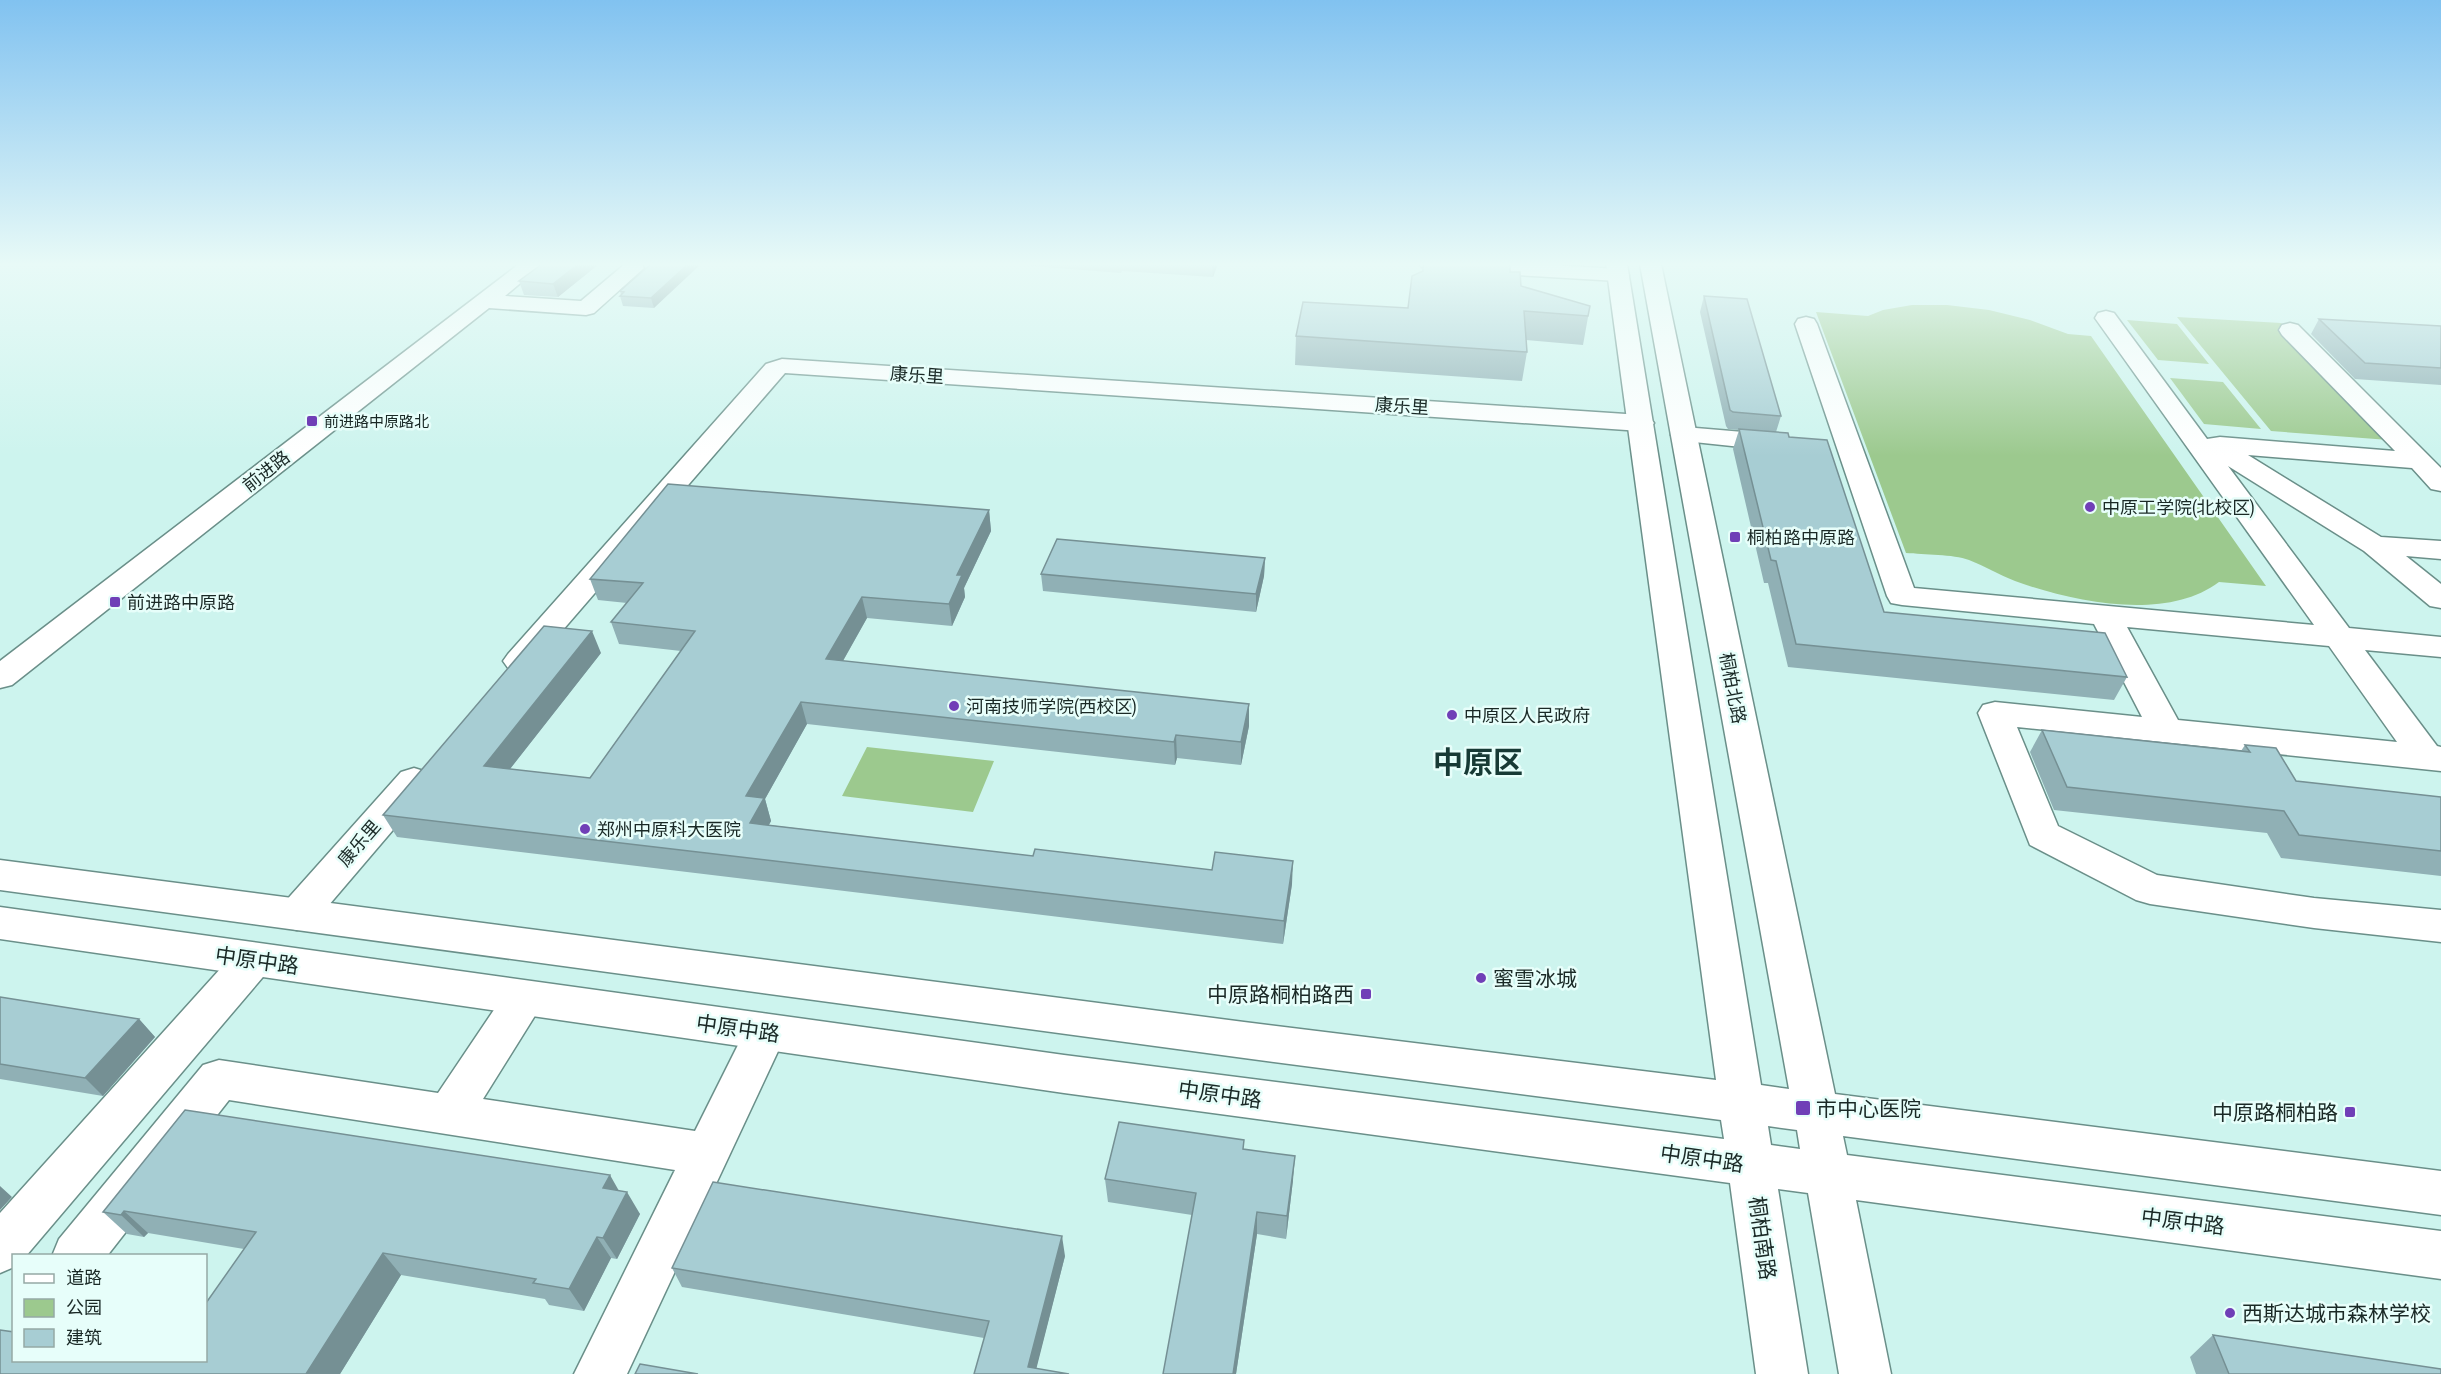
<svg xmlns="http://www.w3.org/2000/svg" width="2441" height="1374" viewBox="0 0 2441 1374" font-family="'Asap Condensed','Noto Sans SC',sans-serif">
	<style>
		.green { fill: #9cc98e }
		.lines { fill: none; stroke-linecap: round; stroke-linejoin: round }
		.minor-casing { stroke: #6a8f89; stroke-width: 3 }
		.major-casing { stroke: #6a8f89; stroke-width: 3 }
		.minor { fill: #fff; fill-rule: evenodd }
		.major { fill: #fff; fill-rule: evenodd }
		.wall { fill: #90b0b5 }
		.shaded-wall { fill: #759094 }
		.building { fill: #a7cdd3; stroke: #759094; stroke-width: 1.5 }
		.poi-dot { fill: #703fb7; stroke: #e7fefa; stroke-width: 2 }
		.labels { text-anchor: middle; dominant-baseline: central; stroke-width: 5; stroke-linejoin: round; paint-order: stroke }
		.far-poi-label { font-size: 15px; fill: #1a2926; stroke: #e7fefa; text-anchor: start }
		.street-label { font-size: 18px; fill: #1a2926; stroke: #e7fefa }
		.poi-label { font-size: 18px; fill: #1a2926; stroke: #e7fefa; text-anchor: start }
		.near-street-label { font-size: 21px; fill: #1a2926; stroke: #e7fefa }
		.near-poi-label { font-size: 21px; fill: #1a2926; stroke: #e7fefa; text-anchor: start }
		.town-label { font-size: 30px; font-weight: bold; fill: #173a35; stroke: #e7fefa }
	</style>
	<rect width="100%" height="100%" fill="#cdf4ee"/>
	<!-- green -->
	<path class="green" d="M1912 305H1947L1989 310 2030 320 2068 334 2091 336 2266 586 2219 582C2166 622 2073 602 2015 581 1999 575 1985 566 1969 560 1953 554 1924 555 1906 553L1816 312 1868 316 1883 310Z
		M2177 317 2281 323 2389 440 2271 431Z
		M2127 320 2177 324 2209 364 2158 360Z
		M2170 378 2223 382 2261 429 2204 424Z
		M867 747 994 761 973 812 842 796Z"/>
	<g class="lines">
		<!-- minor casing -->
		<g class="minor-casing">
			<path id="minor" d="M519 264H543L505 296 581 301 625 264H641L644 268 594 313 586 315 489 308 12 685 0 688V661Z
				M1419 264H1536L1618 269 1626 270 1629 275 1626 280 1618 281 1430 270 1423 268Z
				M2106 311 2114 313 2207 439 2220 437 2395 451 2282 335 2279 330 2282 325 2290 323 2298 325 2441 468V491L2431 489 2412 468 2248 455 2381 537 2441 541V559L2406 556 2441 584V608L2430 606 2364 551 2228 466 2349 628 2441 637V657L2365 650 2437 746 2441 747V771L2017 727 2058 826 2157 875 2314 898 2441 910V942L2314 928 2150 904 2136 900 2030 845 1978 713 1983 705 1995 702 2142 717 2094 624 1902 605 1891 603 1887 596 1795 324 1798 319 1806 317 1814 319 1817 324 1914 588 2314 625 2095 318 2098 313ZM2127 627 2329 646 2397 742 2178 720Z
				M782 359 1641 415 1650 418 1654 423 1650 428 1641 431 785 373 530 668 519 671 508 668 503 661 508 654 766 364Z
				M1684 427 1779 435 1788 437 1792 443 1788 449 1779 451 1675 440 1671 435 1675 430Z
				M414 768 427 772 432 781 427 790 311 926 297 930 283 926 277 915 283 904 401 772Z
				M254 943 268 947 274 959 268 971 26 1256H14V1267L0 1273V1213L240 947Z
				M525 981 540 986 546 998 483 1099 695 1131 751 1019 766 1014 781 1019 787 1032 627 1374H574L675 1170 229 1100 107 1256H52L59 1239 203 1065 219 1060 438 1093 510 986Z"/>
		</g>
		<!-- major casing -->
		<g class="major-casing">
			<path id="major" d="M1606 264H1627L1761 1085 1789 1089 1640 264H1661L1835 1094 2441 1171V1215L1843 1136 1847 1155 2441 1231V1279L1856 1200 1891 1374H1839L1808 1193 1778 1189 1808 1374H1756L1730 1183 1064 1093 0 939V907L1064 1055 1724 1139 1721 1120 1244 1058 0 890V860L1244 1022 1716 1080ZM1768 1126 1797 1130 1800 1149 1771 1145Z"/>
		</g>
		<!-- minor -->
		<use href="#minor" class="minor"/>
		<!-- major -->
		<use href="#major" class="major"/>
	</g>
	<!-- wall -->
	<path class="wall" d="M599 264 558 297 524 295 519 281Z
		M651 264 654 308 623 306 620 296 621 295 620 291Z
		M1006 264H1218L1213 277 1122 271 1121 273Z
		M1422 264H1510V272L1521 286 1590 306 1583 345 1526 340 1527 352 1522 381 1295 365 1296 336 1408 308 1422 271Z
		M1704 296 1781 416 1776 432 1789 437 1884 612 2127 677 2114 700 1788 667 1768 583H1764L1733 449 1739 430 1728 429 1726 426 1700 312Z
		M2319 319 2441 326V385L2355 379 2311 334Z
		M989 510 991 531 964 588 965 597 952 626 867 618 843 661 1249 726 1241 765 1177 758 1175 765 807 724 765 799 771 821 769 825 1033 856 1292 884 1283 944 397 837 383 815 601 653 510 769 590 778 681 651 619 644 611 622 627 603 598 600 590 579Z
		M1265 558 1264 576 1256 612 1043 591 1041 574Z
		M2042 730 2241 751 2245 745 2296 781 2441 797V876L2281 858 2267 833 2054 810 2030 752Z
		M0 997 139 1019 155 1037 103 1096 0 1079Z
		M1244 1149 1293 1180 1286 1239 1257 1234 1236 1374H1163L1192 1215 1108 1202 1105 1179Z
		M619 1191 640 1214 617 1259 611 1258 584 1311 549 1305 545 1299 401 1275 340 1374H0L14 1360H206L244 1249 148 1233 144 1237 127 1234 103 1212Z
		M1065 1256 1036 1368 974 1374 984 1338 682 1287 672 1268Z
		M2213 1335 2441 1374H2196L2190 1357Z"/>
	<!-- shaded-wall -->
	<path class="shaded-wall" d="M578 264H599L558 297 553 284Z
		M688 264H701L654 308 651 298Z
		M1212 264H1218L1213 277Z
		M989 510 991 531 964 588 965 597 952 626 949 604 957 575Z
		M1265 558 1264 576 1256 612V594Z
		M862 597 867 618 831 682 826 659Z
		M592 631 601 653 495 788 484 766Z
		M801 702 807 724 765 799 771 821 757 846 750 823 746 796Z
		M1249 704V726L1241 765V742Z
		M1176 735 1177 758 1175 765 1174 742Z
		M1293 861 1292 884 1283 944 1284 921Z
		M139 1019 155 1037 103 1096 85 1078Z
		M1295 1156 1293 1180 1286 1239 1287 1216Z
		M610 1175 623 1198 603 1188Z
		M0 1186 12 1197 0 1210Z
		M627 1192 640 1214 617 1259 603 1238Z
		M124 1211 148 1233 144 1237 121 1215Z
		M1257 1212V1234L1236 1374H1233Z
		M1062 1236 1065 1256 1035 1374 1028 1367Z
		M597 1237 611 1258 584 1311 569 1289Z
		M383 1253 401 1275 340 1374H306Z"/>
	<!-- building -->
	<path class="building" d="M542 264H578L553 284 519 281Z
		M651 264H688L651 298 620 296 624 292 620 291Z
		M1423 264H1510V272H1520L1521 286 1590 306 1588 316 1524 311 1527 352 1296 336 1303 302 1408 308 1412 276 1423 271Z
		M1704 296 1747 299 1781 416 1733 412 1730 410Z
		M2319 319 2441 326V368L2365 363Z
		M1739 429 1788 433 1789 437 1827 440 1884 612 2105 633 2127 677 1796 644 1776 561 1771 560Z
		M668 484 989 510 957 575H962L949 604 862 597 826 659 1249 704 1241 742 1176 735 1174 742 801 702 746 796 764 798 750 823 1033 856 1035 849 1212 870 1215 852 1293 861 1284 921 383 815 544 626 592 631 484 766 590 778 695 631 611 622 643 583 590 579Z
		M1057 539 1265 558 1256 594 1041 574Z
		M2042 730 2250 752 2245 745 2276 748 2296 781 2441 797V851L2299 835 2284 811 2067 787Z
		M0 997 139 1019 85 1078 0 1064Z
		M185 1110 610 1175 603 1188 627 1192 603 1238 597 1237 569 1289 533 1283 536 1279 383 1253 306 1374H0V1330L14 1332V1360H206V1303L256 1232 124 1211 121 1215 103 1212Z
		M1119 1122 1244 1140 1243 1149 1295 1156 1287 1216 1257 1212 1233 1374H1163L1196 1193 1105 1179Z
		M713 1182 1062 1236 1028 1367 1069 1374H974L989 1321 672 1268Z
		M2213 1335 2441 1369V1374H2229Z
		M640 1364 698 1374H635Z"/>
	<!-- sky -->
	<linearGradient id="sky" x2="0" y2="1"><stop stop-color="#81c2f0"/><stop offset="0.58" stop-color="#e8faf7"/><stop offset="1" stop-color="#e8faf7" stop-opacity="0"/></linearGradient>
	<rect width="2441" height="456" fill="url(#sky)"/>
	<!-- markers -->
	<g class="poi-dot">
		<rect x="306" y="415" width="12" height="12" rx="3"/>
		<circle cx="2090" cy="507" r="6"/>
		<rect x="1729" y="531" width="12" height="12" rx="3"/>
		<rect x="109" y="596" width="12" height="12" rx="3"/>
		<circle cx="954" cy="706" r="6"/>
		<circle cx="1452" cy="715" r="6"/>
		<circle cx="585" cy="829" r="6"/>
		<circle cx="1481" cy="978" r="6"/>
		<rect x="1360" y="988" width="12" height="12" rx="3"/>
		<rect x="1795" y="1100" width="16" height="16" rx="3"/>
		<rect x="2344" y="1106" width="12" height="12" rx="3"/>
		<circle cx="2230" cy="1313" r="6"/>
	</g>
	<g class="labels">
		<!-- far-poi labels -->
		<g class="far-poi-label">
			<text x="324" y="421">前进路中原路北</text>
		</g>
		<!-- street labels -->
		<g class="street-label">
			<text transform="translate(917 375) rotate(4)">康乐里</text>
			<text transform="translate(1402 406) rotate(4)">康乐里</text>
			<text transform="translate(266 471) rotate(-38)">前进路</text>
			<text transform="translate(1733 688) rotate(79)">桐柏北路</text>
			<text transform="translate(359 843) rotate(-49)">康乐里</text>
		</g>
		<!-- poi labels -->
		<g class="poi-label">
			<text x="2102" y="507">中原工学院(北校区)</text>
			<text x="1747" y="537">桐柏路中原路</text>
			<text x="127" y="602">前进路中原路</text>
			<text x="966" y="706">河南技师学院(西校区)</text>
			<text x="1464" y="715">中原区人民政府</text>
			<text x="597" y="829">郑州中原科大医院</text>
		</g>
		<!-- near-street labels -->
		<g class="near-street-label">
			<text transform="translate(257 960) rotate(8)">中原中路</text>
			<text transform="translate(738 1028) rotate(8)">中原中路</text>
			<text transform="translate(1220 1094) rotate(8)">中原中路</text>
			<text transform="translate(1702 1158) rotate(8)">中原中路</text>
			<text transform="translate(2183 1221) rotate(7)">中原中路</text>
			<text transform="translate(1763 1238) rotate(82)">桐柏南路</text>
		</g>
		<!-- near-poi labels -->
		<g class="near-poi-label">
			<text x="1493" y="978">蜜雪冰城</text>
			<text x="1354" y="994" text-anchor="end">中原路桐柏路西</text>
			<text x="1816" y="1108">市中心医院</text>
			<text x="2338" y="1112" text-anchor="end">中原路桐柏路</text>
			<text x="2242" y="1313">西斯达城市森林学校</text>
		</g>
		<!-- town labels -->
		<g class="town-label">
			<text x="1478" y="762">中原区</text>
		</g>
	</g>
	<!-- legend -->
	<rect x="12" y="1254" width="195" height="108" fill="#e7fefa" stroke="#95a9a5" stroke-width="1.5"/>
	<rect x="24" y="1274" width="30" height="9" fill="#ffffff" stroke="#95a9a5" stroke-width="1.5"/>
	<text x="66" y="1284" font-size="18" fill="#1a2926">道路</text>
	<rect x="24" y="1299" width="30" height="18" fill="#9cc98e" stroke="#95a9a5" stroke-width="1.5"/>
	<text x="66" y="1314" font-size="18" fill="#1a2926">公园</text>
	<rect x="24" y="1329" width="30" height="18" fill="#a7cdd3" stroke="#95a9a5" stroke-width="1.5"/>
	<text x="66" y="1344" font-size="18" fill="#1a2926">建筑</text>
</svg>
